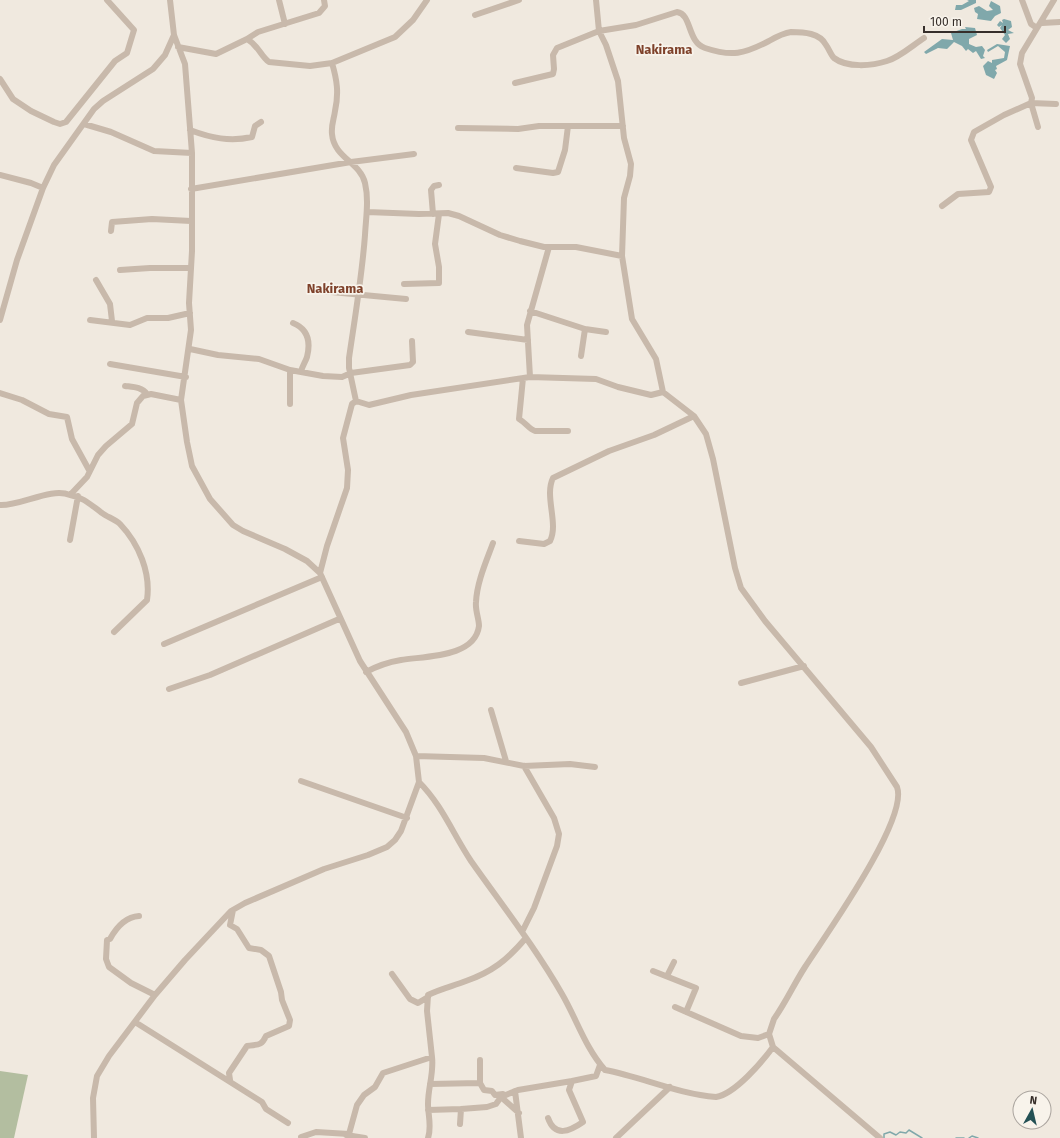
<svg xmlns="http://www.w3.org/2000/svg" width="1060" height="1138" viewBox="0 0 1060 1138" font-family="'Fira Sans',sans-serif">
	<style>
		.green { fill: #b3bea0 }
		.water { fill: #80a8ab }
		.lines { fill: none; stroke-linecap: round; stroke-linejoin: round }
		.stream { stroke: #80a8ab; stroke-width: 1.5 }
		.street { stroke: #c8b9ab; stroke-width: 6 }
		.labels { text-anchor: middle; dominant-baseline: central; stroke-width: 3.5; stroke-linejoin: round; paint-order: stroke }
		.quarter-label { font-size: 13px; font-weight: bold; fill: #7e412a; stroke: #f8f3eb }
	</style>
	<rect width="100%" height="100%" fill="#f0e9df"/>
	<!-- green -->
	<path class="green" d="M0 1071 28 1075 14 1138H0Z"/>
	<!-- water -->
	<path class="water" d="M967 0H976V3L961 10H955L956 5H962L969 1Z
		M991 1 1000 6 1001 13 995 16 991 21 977 19 978 14 975 12 974 8 979 6 987 11 993 10 989 6Z
		M1004 19 1011 21 1012 27 1008 30 1014 33 1008 34 1010 39 1006 43 1002 39 1005 35 1000 28 1002 25 999 27 997 25 1000 21 1003 23 1002 20Z
		M965 27 975 28 977 35 969 39V44L976 47 982 46 985 50 983 56 985 58 981 59 976 51 973 53 968 49 966 51 962 46 954 42 947 49 938 48 926 54 924 52 942 39 953 40 951 33 962 29H966Z
		M997 44 1010 46 1007 60 996 66 997 69 995 70 997 73 994 79 986 75 983 66 988 61 992 63V60L1004 58 1005 52 998 46 988 52 987 50Z"/>
	<g class="lines">
		<!-- stream -->
		<path class="stream" d="M884 1138V1134L890 1132 896 1135 900 1132 906 1133 909 1130 922 1138
			M956 1138H964
			M969 1138 972 1136 978 1138"/>
		<!-- street -->
		<path class="street" d="M279 0 285 24
			M1022 0 1031 24 1037 28
			M475 15 519 0
			M1042 23 1060 22
			M247 39 258 32 319 13 325 6 324 0
			M178 47 216 54 247 39C259 46 260 55 269 62L310 66 332 63 395 37 413 20 427 0
			M0 79 13 99 31 111 54 122 60 124 66 122 115 61 127 53 134 30 107 0
			M515 83 553 74 554 69 553 55 557 48 599 31 636 25 677 12C692 14 687 42 705 48 732 57 744 54 769 41 776 37 783 33 791 32 804 32 820 33 826 45 829 49 831 55 834 58 847 68 872 66 887 61 900 57 913 45 924 38
			M84 124 111 132 154 151 192 153
			M1038 127 1031 103 1056 104
			M458 128 518 129 539 126H623
			M190 130C211 138 230 142 252 137L255 126 261 122
			M516 168 553 173 558 172 565 150 568 126
			M0 175 31 183 43 188
			M191 189 351 162 414 154
			M942 206 958 194 989 192 991 187 971 140 974 132 1004 115 1031 103 1032 98 1020 64 1022 53 1054 0
			M367 212 419 214 448 213 459 216 500 235 520 241 544 247H576L622 256
			M433 214 431 190 434 186 439 185
			M111 231 112 222 152 219 191 221
			M120 270 150 268H191
			M96 280 110 304 112 321
			M404 284 439 283V267L435 244 439 214
			M310 290 406 299
			M530 311 585 329 606 332
			M0 320 17 260 43 188 54 165 94 109 103 101 153 69 165 55 174 35
			M90 320 130 325 147 318H168L190 313
			M293 323C308 329 311 341 307 357 305 363 302 366 301 372
			M468 332 528 340
			M190 349 218 355 259 359 290 370 323 376 342 377 351 373 410 365 413 362 412 341
			M581 356 585 329
			M110 364 186 377
			M290 370V404
			M530 377 527 325 549 247
			M523 378 519 419C526 423 529 429 535 431H568
			M125 386C133 387 142 387 147 394
			M0 393 22 400 49 414 67 417 72 439 89 470
			M356 401 369 405 411 395 530 377 596 379 618 387 651 395 663 392
			M70 495C83 497 91 505 102 513 107 517 115 519 120 524 139 544 151 573 147 600L114 632
			M0 505C21 506 51 487 70 495L87 477 98 455 106 446 132 424 137 403 143 396 151 394 181 400
			M70 540 78 496
			M519 541 544 544 550 541C559 524 544 496 553 478L609 451 654 435 694 416
			M320 573 327 546 347 488 348 470 343 438 352 404 356 401 349 368V358C355 317 362 276 365 235 366 217 369 200 365 183 360 162 334 158 332 134 331 125 334 119 335 111 339 93 337 80 332 63
			M164 644 322 577
			M366 672C377 666 389 662 401 660 424 656 475 658 479 626 479 619 475 610 476 602 477 582 486 562 493 543
			M741 683 804 666
			M169 689 210 675 339 619
			M491 710 506 761
			M416 756 484 758 524 766 570 764 595 767
			M301 781 407 818
			M419 782C442 805 453 834 471 861 502 905 535 947 562 994 577 1020 585 1047 605 1070 642 1077 678 1094 716 1097 735 1094 762 1062 773 1047L769 1034 774 1019C786 1002 794 984 805 967 825 936 909 819 897 787L871 747 765 621 741 588 735 568 713 459 706 434 694 416 663 392 656 359 632 319 622 256 624 198 630 176 631 164 624 138 618 81 606 45 599 31 596 0
			M139 916C125 917 116 928 110 939L107 940 106 959 109 967 131 983 155 995
			M522 932 534 908 557 846 559 834 554 818 524 766
			M653 971 696 988 686 1012
			M392 974 410 999 418 1003 428 997
			M667 976 674 962
			M675 1007 741 1036 758 1038 769 1034
			M135 1022 262 1102 266 1109 288 1123
			M773 1047 880 1138
			M230 1080 229 1073 247 1046C257 1044 261 1047 266 1036L289 1026 290 1020 282 1000 281 992 269 956 261 950 249 948 237 929 230 925 233 910
			M480 1083V1060
			M430 1084 480 1083 484 1090 492 1091 495 1095 503 1094
			M515 1091 521 1138
			M501 1097 519 1113
			M428 1110 461 1109
			M548 1118C555 1138 570 1131 583 1122L569 1090 572 1081 596 1076 600 1065
			M460 1124 461 1109 487 1107 496 1104 501 1097 518 1090 572 1081
			M346 1135 365 1138
			M301 1137 316 1132 349 1134 357 1105 364 1095 375 1087 383 1073 432 1057 427 1011 428 995C440 989 453 986 466 981 492 972 507 960 525 939
			M94 1138 93 1098 97 1076 109 1056 155 995 185 960 231 911 245 903 324 869 368 855 387 847 395 840 401 831 419 782 416 756 406 732 360 661 320 573 307 561 285 549 243 531 233 525 210 499 192 466 187 442 181 400 191 330 189 303 192 251V153L185 64 174 35 170 0
			M428 1138C432 1127 428 1115 428 1104 428 1087 434 1073 432 1057
			M616 1138 670 1087"/>
	</g>
	<g class="labels">
		<!-- quarter labels -->
		<g class="quarter-label">
			<text x="664" y="49">Nakirama</text>
			<text x="335" y="288">Nakirama</text>
		</g>
	</g>
	<!-- north arrow -->
	<g transform="translate(1032 1110) rotate(8)"><circle r="19" fill="#f8f3eb" stroke="#aaa49e"/>
	<path d="M0-3L7 15L0 10L-7 15Z" fill="#235054"/>
	<text y="-6" font-size="11" font-weight="bold" text-anchor="middle" fill="#362e2a">N</text>
	</g>
	<!-- scale -->
	<path d="M924 26v6h81v-6" fill="none" stroke="#362e2a" stroke-width="2"/>
	<text x="930" y="26" font-size="12" fill="#362e2a" stroke="#f8f3eb" stroke-width="3" paint-order="stroke">100 m</text>
</svg>
